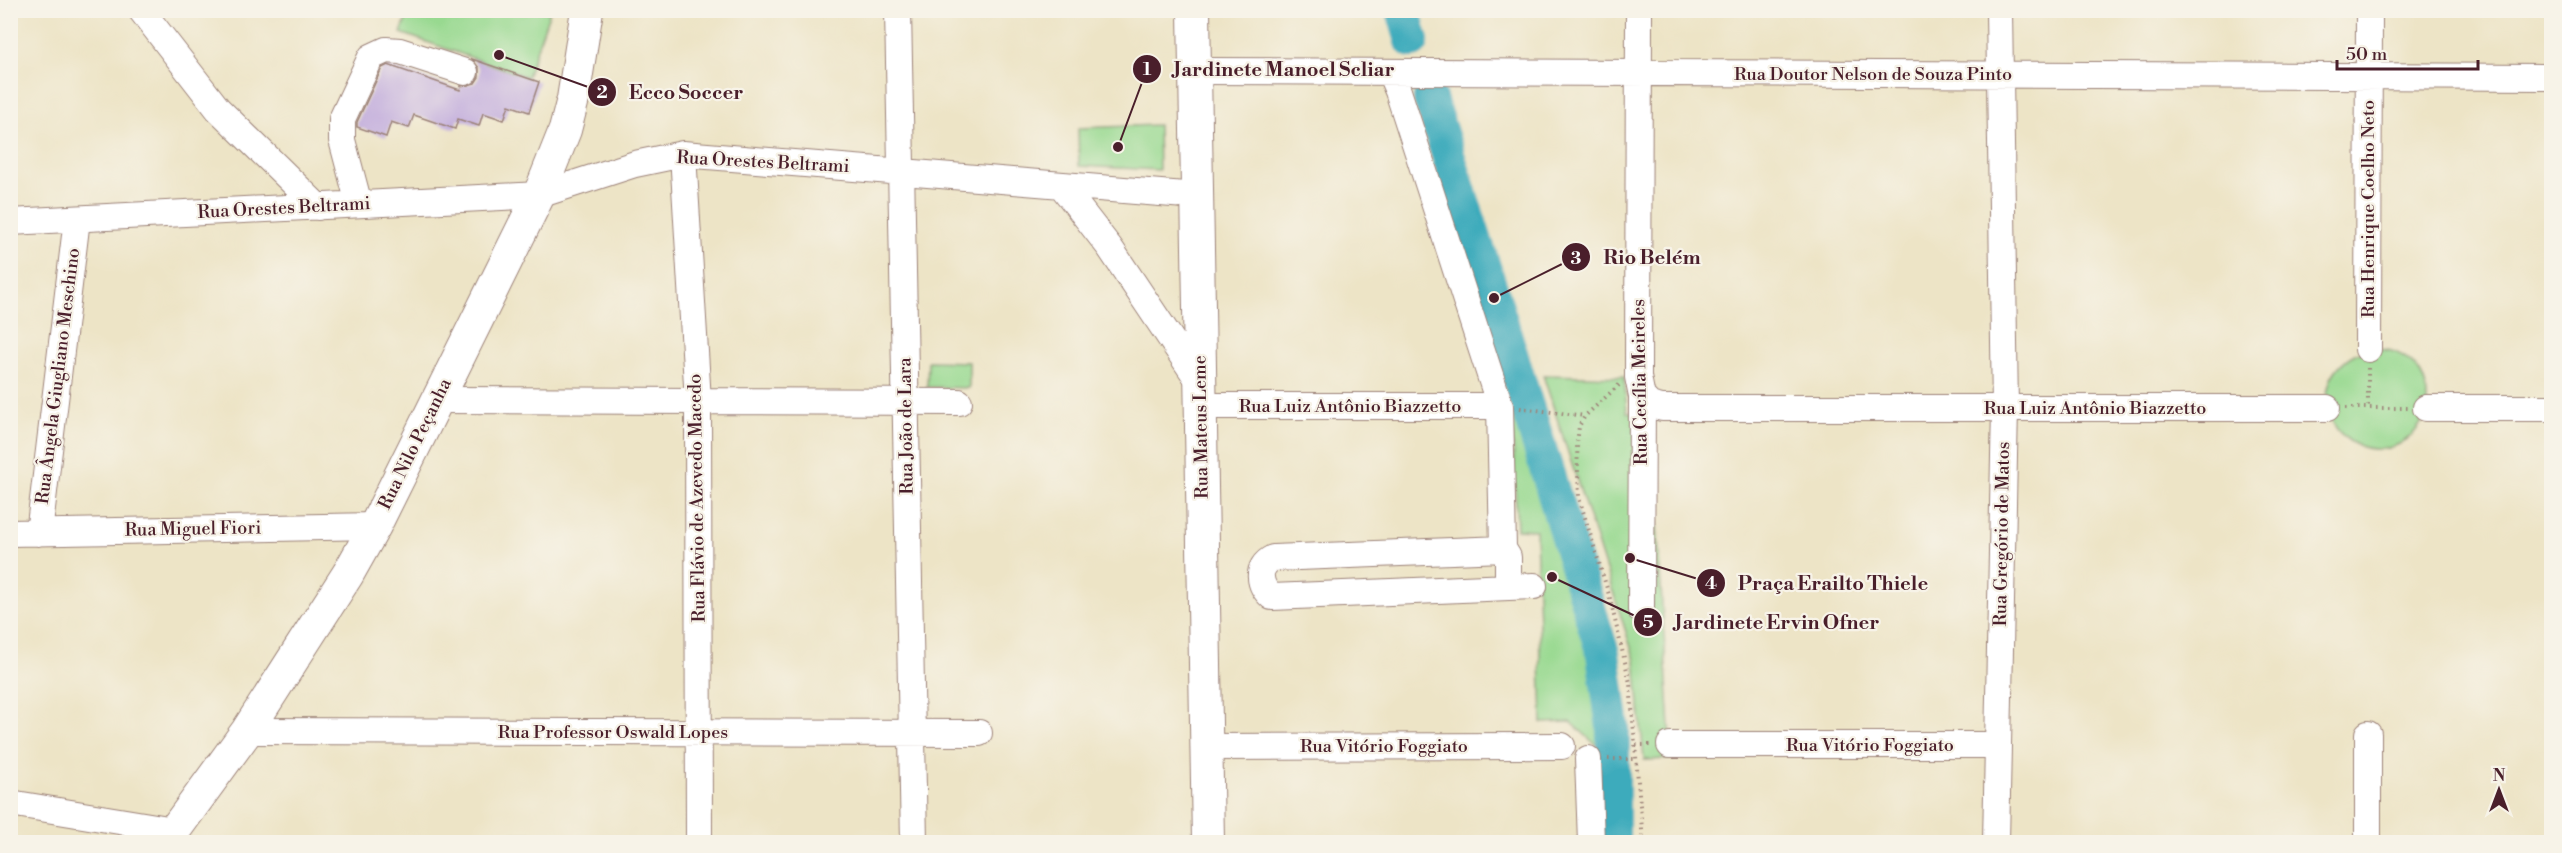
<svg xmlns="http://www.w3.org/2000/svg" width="2562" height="853" viewBox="0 0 2562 853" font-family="'Libre Bodoni',serif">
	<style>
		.green { fill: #98d990; stroke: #717c5e; stroke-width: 1.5 }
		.forest { fill: #7ab97a; stroke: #626c52; stroke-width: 1.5 }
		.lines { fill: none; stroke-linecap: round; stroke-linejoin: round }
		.river { stroke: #3eabbc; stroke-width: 34 }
		.building { fill: #bea7db }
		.minor-casing { stroke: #9c8278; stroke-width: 28 }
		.major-casing { stroke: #9c8278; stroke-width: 34 }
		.path { stroke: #9c8278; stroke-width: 4; stroke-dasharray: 1.5 4.5; stroke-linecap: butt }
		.minor { stroke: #fff; stroke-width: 26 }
		.major { stroke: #fff; stroke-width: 32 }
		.labels { text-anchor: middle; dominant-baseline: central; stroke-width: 4.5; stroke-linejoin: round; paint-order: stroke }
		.street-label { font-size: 18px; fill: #4a1f2b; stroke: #f7f3e8 }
		.leader { fill: none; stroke: #4a1f2b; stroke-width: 2 }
		.callout-dot { fill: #4a1f2b; stroke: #f7f3e8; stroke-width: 2 }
		.mark-label { font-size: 18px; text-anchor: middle; font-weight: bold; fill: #fff }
		.callout-label { font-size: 20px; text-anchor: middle; font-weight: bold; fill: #4a1f2b; stroke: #f7f3e8; stroke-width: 4.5; stroke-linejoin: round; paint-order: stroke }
	</style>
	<rect width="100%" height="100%" fill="#f7f3e8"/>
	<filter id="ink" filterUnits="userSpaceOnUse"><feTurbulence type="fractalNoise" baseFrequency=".0167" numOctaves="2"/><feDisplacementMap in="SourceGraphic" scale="12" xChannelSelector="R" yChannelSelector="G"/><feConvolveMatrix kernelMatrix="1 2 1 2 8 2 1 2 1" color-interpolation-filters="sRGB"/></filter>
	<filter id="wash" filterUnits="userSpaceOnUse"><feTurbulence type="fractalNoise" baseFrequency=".008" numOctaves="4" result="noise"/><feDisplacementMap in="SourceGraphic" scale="24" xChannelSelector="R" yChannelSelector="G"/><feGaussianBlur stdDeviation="1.35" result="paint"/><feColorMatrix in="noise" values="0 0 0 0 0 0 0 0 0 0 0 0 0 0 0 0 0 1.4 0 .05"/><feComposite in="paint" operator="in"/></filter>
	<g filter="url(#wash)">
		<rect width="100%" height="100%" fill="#ede4c6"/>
		<!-- green -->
		<path class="green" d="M409 11V10L550 11 527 77 401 33Z
			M1158 125 1159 170 1079 166 1078 128Z
			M2327 399a50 50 0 1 1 100 0a50 50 0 1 1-100 0Z
			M928 361 969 362V388L927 387Z
			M1543 375 1624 377 1627 412 1650 416 1672 759 1644 760 1635 660Z
			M1511 396 1581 625 1590 661 1606 754 1571 722 1542 723 1536 530 1517 529Z"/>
		<!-- forest -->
		<path class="forest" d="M458 834H533V842H458Z"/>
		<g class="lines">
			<!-- river -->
			<path class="river" d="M1403 10 1412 41
				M1430 99 1494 298 1603 654 1613 728V842"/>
		</g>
		<g id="blocks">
			<!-- building -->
			<path class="building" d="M472 59 539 82 529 112 509 105 504 120 483 113 479 126 458 119 455 129 414 115 409 128 391 122 386 137 357 127V122L382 68 388 65 460 90 461 86 475 83 479 77V68Z"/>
		</g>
	</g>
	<g filter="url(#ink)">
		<use href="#blocks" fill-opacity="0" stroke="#9c8278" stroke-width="1.5"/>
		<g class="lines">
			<!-- minor casing -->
			<g class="minor-casing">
				<path id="minor" d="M141 10 218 109 318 207
					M898 10 914 842
					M1639 10 1638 377 1642 397 1641 610
					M1195 71 2552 77
					M1390 72 1398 91 1500 406 1503 549 1508 557V587
					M683 154 698 401 699 842
					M1061 185 1110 248 1201 384
					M359 204 342 140V119L371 57 386 50 400 51 465 72
					M10 222 539 195 635 164 683 154 1197 196
					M2368 349 2369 10
					M1642 397 1650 405 1662 408H2327
					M436 400 959 402
					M1200 406H1500
					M2426 408H2552
					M10 533 375 526
					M39 533 77 219
					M1503 549 1273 558C1255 567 1259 586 1272 597L1534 586
					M247 731 979 733
					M1670 745H1998
					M1206 747 1562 746
					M1588 759 1591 842
					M10 803 174 830
					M1996 842 2005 408 1999 10
					M2368 842V734"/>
			</g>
			<!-- major casing -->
			<g class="major-casing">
				<path id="major" d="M1194 10 1208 842
					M166 842 247 731 348 574 375 526 539 195 565 130 573 99 587 10"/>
			</g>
			<!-- path -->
			<path class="path" d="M2368 368V408
				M1619 385 1585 416 1579 426 1577 445 1579 498 1609 595 1630 683 1643 842
				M1520 408 1585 416
				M2346 408H2408
				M1636 745H1650
				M1608 759H1636"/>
			<!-- minor -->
			<use href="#minor" class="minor"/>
			<!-- major -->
			<use href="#major" class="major"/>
		</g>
	</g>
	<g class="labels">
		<!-- street labels -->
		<g class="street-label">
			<text x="1873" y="74">Rua Doutor Nelson de Souza Pinto</text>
			<text transform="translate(763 162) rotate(3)">Rua Orestes Beltrami</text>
			<text transform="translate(284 208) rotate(-3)">Rua Orestes Beltrami</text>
			<text transform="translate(2368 209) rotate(-90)">Rua Henrique Coelho Neto</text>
			<text transform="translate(58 376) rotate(-83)">Rua Ângela Giugliano Meschino</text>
			<text transform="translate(1640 382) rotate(-91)">Rua Cecília Meireles</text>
			<text x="1350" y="406">Rua Luiz Antônio Biazzetto</text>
			<text x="2095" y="408">Rua Luiz Antônio Biazzetto</text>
			<text transform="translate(906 426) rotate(-91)">Rua João de Lara</text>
			<text transform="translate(1201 427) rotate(-91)">Rua Mateus Leme</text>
			<text transform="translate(415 444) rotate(-64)">Rua Nilo Peçanha</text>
			<text transform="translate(697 498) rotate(-91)">Rua Flávio de Azevedo Macedo</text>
			<text transform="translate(193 529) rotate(-1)">Rua Miguel Fiori</text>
			<text transform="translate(2002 534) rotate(-89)">Rua Gregório de Matos</text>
			<text x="613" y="732">Rua Professor Oswald Lopes</text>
			<text x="1870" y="745">Rua Vitório Foggiato</text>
			<text x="1384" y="746">Rua Vitório Foggiato</text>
		</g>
	</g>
	<!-- callouts -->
	<path class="leader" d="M1118 147L1147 69M499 55L602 92M1494 298L1576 257M1630 558L1711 583M1552 577L1648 622"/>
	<g class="callout-dot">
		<circle cx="1118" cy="147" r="6"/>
		<circle cx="499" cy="55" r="6"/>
		<circle cx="1494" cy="298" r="6"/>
		<circle cx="1630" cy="558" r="6"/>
		<circle cx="1552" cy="577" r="6"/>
		<circle cx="1147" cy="69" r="15"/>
		<circle cx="602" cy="92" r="15"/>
		<circle cx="1576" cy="257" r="15"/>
		<circle cx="1711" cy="583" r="15"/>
		<circle cx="1648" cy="622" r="15"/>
	</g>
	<g class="mark-label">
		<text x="1147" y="75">1</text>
		<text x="602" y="98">2</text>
		<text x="1576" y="264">3</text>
		<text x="1711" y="589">4</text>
		<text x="1648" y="628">5</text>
	</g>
	<g class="callout-label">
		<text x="1284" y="76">Jardinete Manoel Scliar</text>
		<text x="686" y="99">Ecco Soccer</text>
		<text x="1652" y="264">Rio Belém</text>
		<text x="1833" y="590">Praça Erailto Thiele</text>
		<text x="1777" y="629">Jardinete Ervin Ofner</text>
	</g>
	<!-- margin -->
	<rect width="2562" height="853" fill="none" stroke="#f7f3e8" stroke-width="36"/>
	<!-- north arrow -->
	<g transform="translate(2499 790)" stroke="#f7f3e8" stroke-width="4.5" paint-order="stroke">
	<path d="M0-4.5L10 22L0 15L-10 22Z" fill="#4a1f2b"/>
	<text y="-9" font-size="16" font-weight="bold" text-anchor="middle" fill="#4a1f2b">N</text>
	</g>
	<!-- scale -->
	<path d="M2337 60v9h141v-9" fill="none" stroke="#4a1f2b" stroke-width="3"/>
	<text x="2346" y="60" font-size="18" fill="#4a1f2b" stroke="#f7f3e8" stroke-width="4.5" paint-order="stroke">50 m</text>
</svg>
